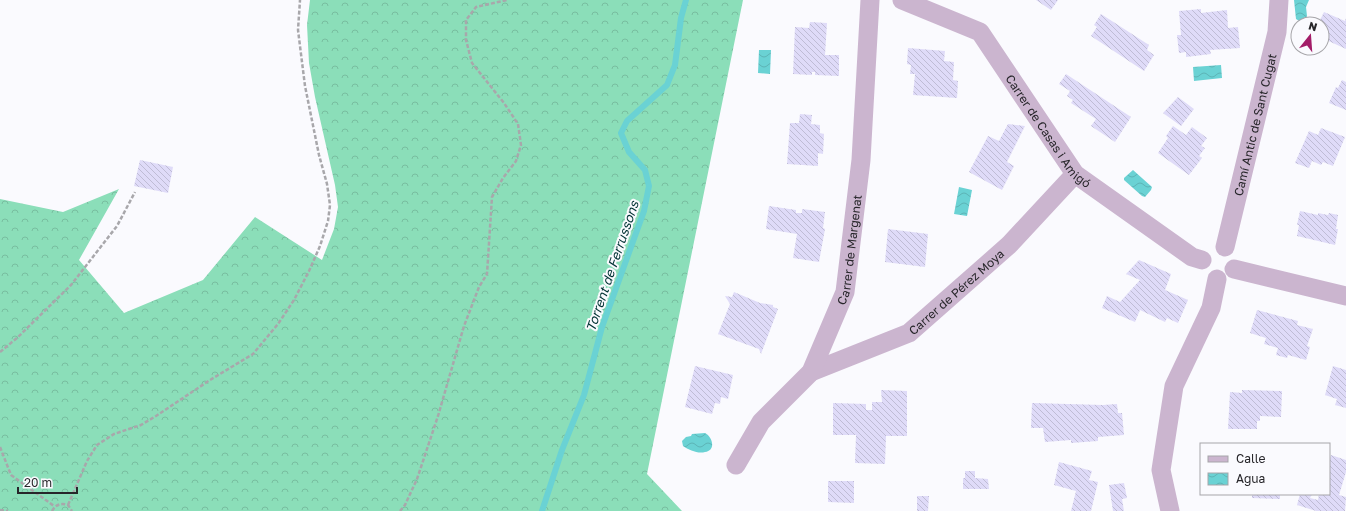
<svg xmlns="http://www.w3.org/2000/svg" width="1346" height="511" viewBox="0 0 1346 511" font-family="'Golos Text',sans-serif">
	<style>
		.forest { fill: url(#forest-crowns) }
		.water { fill: url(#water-waves) }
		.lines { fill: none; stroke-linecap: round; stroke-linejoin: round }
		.stream { stroke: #6ad2d4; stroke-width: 6 }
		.building { fill: url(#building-back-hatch) }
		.path { stroke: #a8a7ab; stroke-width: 2.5; stroke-dasharray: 4 2; stroke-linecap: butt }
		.minor { stroke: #cbb5cf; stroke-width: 19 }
		.labels { text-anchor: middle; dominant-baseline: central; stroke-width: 4; stroke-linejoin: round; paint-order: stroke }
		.street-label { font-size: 12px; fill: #27262a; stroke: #fafafe }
		.water-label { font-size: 13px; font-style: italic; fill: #003233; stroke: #fafafe }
	</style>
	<defs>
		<pattern id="forest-crowns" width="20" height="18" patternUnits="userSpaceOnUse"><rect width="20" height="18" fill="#8bdeb9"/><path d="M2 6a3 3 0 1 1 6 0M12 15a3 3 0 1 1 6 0" fill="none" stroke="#78be9f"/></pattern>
		<pattern id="water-waves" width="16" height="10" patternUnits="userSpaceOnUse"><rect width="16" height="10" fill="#6ad2d4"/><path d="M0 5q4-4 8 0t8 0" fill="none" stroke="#5cb4b6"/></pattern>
		<pattern id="building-back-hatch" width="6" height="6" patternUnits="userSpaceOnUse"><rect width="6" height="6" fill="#dfdbf8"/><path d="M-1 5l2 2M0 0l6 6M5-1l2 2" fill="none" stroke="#bfbcd5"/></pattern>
	</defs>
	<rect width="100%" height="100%" fill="#fafafe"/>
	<!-- forest -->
	<path class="forest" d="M310 0H743L647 474 682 511H0V199L63 212 119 189 79 260 124 313 203 280 255 217 322 260 334 229 338 207 335 185 315 97 309 63 307 25Z"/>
	<!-- water -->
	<path class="water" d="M1294 0H1309L1306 7 1307 16 1304 21 1301 22 1296 19Z
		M759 50H771L770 74 758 73Z
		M1221 65 1222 78 1194 81 1193 67Z
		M1133 170 1152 187 1151 190 1145 197 1142 196 1124 180V178Z
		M959 187 972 190 967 216 954 214Z
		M705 433C713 437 716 451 705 452 698 454 689 450 683 446L682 441 686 437 691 436 692 434Z"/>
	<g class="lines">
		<!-- stream -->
		<path class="stream" d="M542 511 562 450 584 395 602 327 644 211 649 186 645 170 629 152 621 133 627 121 667 85 675 65 681 18 686 0"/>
	</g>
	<!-- building -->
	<path class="building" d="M1036 0H1058L1051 10Z
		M1201 9V13L1227 10 1228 28 1238 27 1240 48 1210 50 1211 54 1186 57V52L1179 53 1177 35H1181L1179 11Z
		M1324 12 1345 21 1346 18V49L1322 38V24H1318Z
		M1101 14 1149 45 1147 50 1154 55 1144 71 1091 36 1097 27 1094 25Z
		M810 22 827 23 825 55H839V76L815 75V72H812V75L793 74 795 27 809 28Z
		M908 48 945 51 944 61 954 62 953 80 958 81 957 98 913 95 915 74H910L911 65 907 64Z
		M1066 74 1131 117 1115 142 1091 126 1096 119 1071 103 1073 100 1067 96 1070 91 1059 84Z
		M1342 80 1346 82V110L1329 103 1336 87 1338 88Z
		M1178 97 1194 109 1181 126 1163 113Z
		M800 114 812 115 811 124 820 125V133L824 134 823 154 818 153V166L787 164 790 123H799Z
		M1008 124 1025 126 1007 162 1014 166 1002 190 969 172 988 136 999 141Z
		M1173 126 1186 135 1192 127 1207 138 1201 146 1205 148 1199 156 1202 158 1189 175 1158 153 1168 138 1166 136Z
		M1321 128 1345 137 1333 166 1323 162 1321 165 1312 161 1309 168 1295 163 1309 131 1318 135Z
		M140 160 173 167 168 193 134 186Z
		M769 206 796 210V213H802V209L825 212 823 228 825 229 819 262 793 258 797 234 766 229Z
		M1300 211 1318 215V213L1328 215 1329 213 1338 215 1336 229H1338L1335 245 1297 236 1299 225H1297Z
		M888 229 928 234 925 267 885 262Z
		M1139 260 1171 274 1165 290 1188 300 1178 323 1167 318 1165 322 1140 310 1135 322 1102 308 1107 296 1120 302 1140 280 1126 274Z
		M734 292 760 303 773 305V307L778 309 761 354 759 349 718 334 730 304 725 296 732 297Z
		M1257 310 1298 321 1297 325 1313 329 1307 346 1310 347 1306 360 1288 355 1287 358 1276 355 1278 348 1264 344 1266 338 1250 333Z
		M695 366 733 375 728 399 721 397 720 404 715 403 712 414 685 407Z
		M1333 366 1346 370V408L1335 405 1337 399 1325 395Z
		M881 390 907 391V436H886L885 464 855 463 856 435H833V403L866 404V410H872V402H882Z
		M1242 390 1282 391 1281 417 1260 416V421H1257V429H1228L1230 392 1242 393Z
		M1032 403 1103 405 1117 404 1118 413H1122L1124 435 1098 437V441L1071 443V440L1045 442 1043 428H1031Z
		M1331 455 1346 460V472L1339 495 1346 497 1345 511H1316L1297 505 1300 494H1312L1310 498 1318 500 1319 494H1329V462Z
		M1059 462 1092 471 1089 480 1098 482 1091 511H1071L1076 491 1054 485Z
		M965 471H975V478L988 479 989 489H963V478H965Z
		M828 481H854V503L828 502Z
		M1124 483 1127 498 1122 499 1124 511H1113L1109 485Z
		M1252 494H1280V499L1252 498Z
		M917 496H929L928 511H917Z"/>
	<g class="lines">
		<!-- path -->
		<path class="path" d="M0 352 17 338 71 285 117 226 135 192
			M0 447 11 475 54 506
			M68 505 87 461 97 445 114 434 141 425 156 416 210 380 253 354 278 324 294 300 309 271 320 246 328 221 330 205 327 184 319 155 305 86 298 30 300 0
			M0 510 8 511
			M52 511C56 504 61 503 68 505L72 511
			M400 511 405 505 417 479 438 416 464 326 479 287 487 274 492 197 503 178 516 161 521 145 518 124 504 103 472 63 466 40V20L476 7 507 0"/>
		<!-- minor -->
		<g class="minor">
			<path id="s1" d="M902 0 980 32 1075 174 1192 257 1202 260"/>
			<path id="s2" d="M1225 247 1277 32 1279 0"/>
			<path d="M1234 269 1346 296"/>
			<path id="s3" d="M811 372 909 333 1009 245 1075 174"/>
			<path id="s4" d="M736 465 761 422 811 372 845 292 861 160 870 0"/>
			<path d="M1170 511 1161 470 1174 386 1211 308 1217 279"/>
		</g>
	</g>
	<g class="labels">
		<!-- street labels -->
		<g class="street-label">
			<text stroke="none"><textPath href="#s2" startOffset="126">Camí Antic de Sant Cugat</textPath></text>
			<text stroke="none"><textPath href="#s1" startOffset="205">Carrer de Casas i Amigó</textPath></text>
			<text stroke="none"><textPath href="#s4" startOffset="250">Carrer de Margenat</textPath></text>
			<text stroke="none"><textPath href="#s3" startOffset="168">Carrer de Pérez Moya</textPath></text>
		</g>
		<!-- water labels -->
		<g class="water-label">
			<text transform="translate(612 266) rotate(-71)">Torrent de Ferrussons</text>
		</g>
	</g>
	<!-- legend -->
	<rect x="1200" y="443" width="130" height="52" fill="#fafafe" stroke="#a6a5a9"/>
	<rect x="1208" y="456" width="20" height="6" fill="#cbb5cf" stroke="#a6a5a9"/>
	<text x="1236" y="463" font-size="12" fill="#27262a">Calle</text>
	<rect x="1208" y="473" width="20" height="12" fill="url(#water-waves)" stroke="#a6a5a9"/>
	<text x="1236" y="483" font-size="12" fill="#27262a">Agua</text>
	<!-- north arrow -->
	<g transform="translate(1310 36) rotate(17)"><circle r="19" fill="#fafafe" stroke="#a6a5a9"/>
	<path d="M0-3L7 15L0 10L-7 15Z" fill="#a31c68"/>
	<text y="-6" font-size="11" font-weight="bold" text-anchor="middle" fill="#27262a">N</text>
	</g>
	<!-- scale -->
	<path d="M18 487v6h59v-6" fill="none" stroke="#27262a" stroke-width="2"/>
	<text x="24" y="487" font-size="12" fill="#27262a" stroke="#fafafe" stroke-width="3" paint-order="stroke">20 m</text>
</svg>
